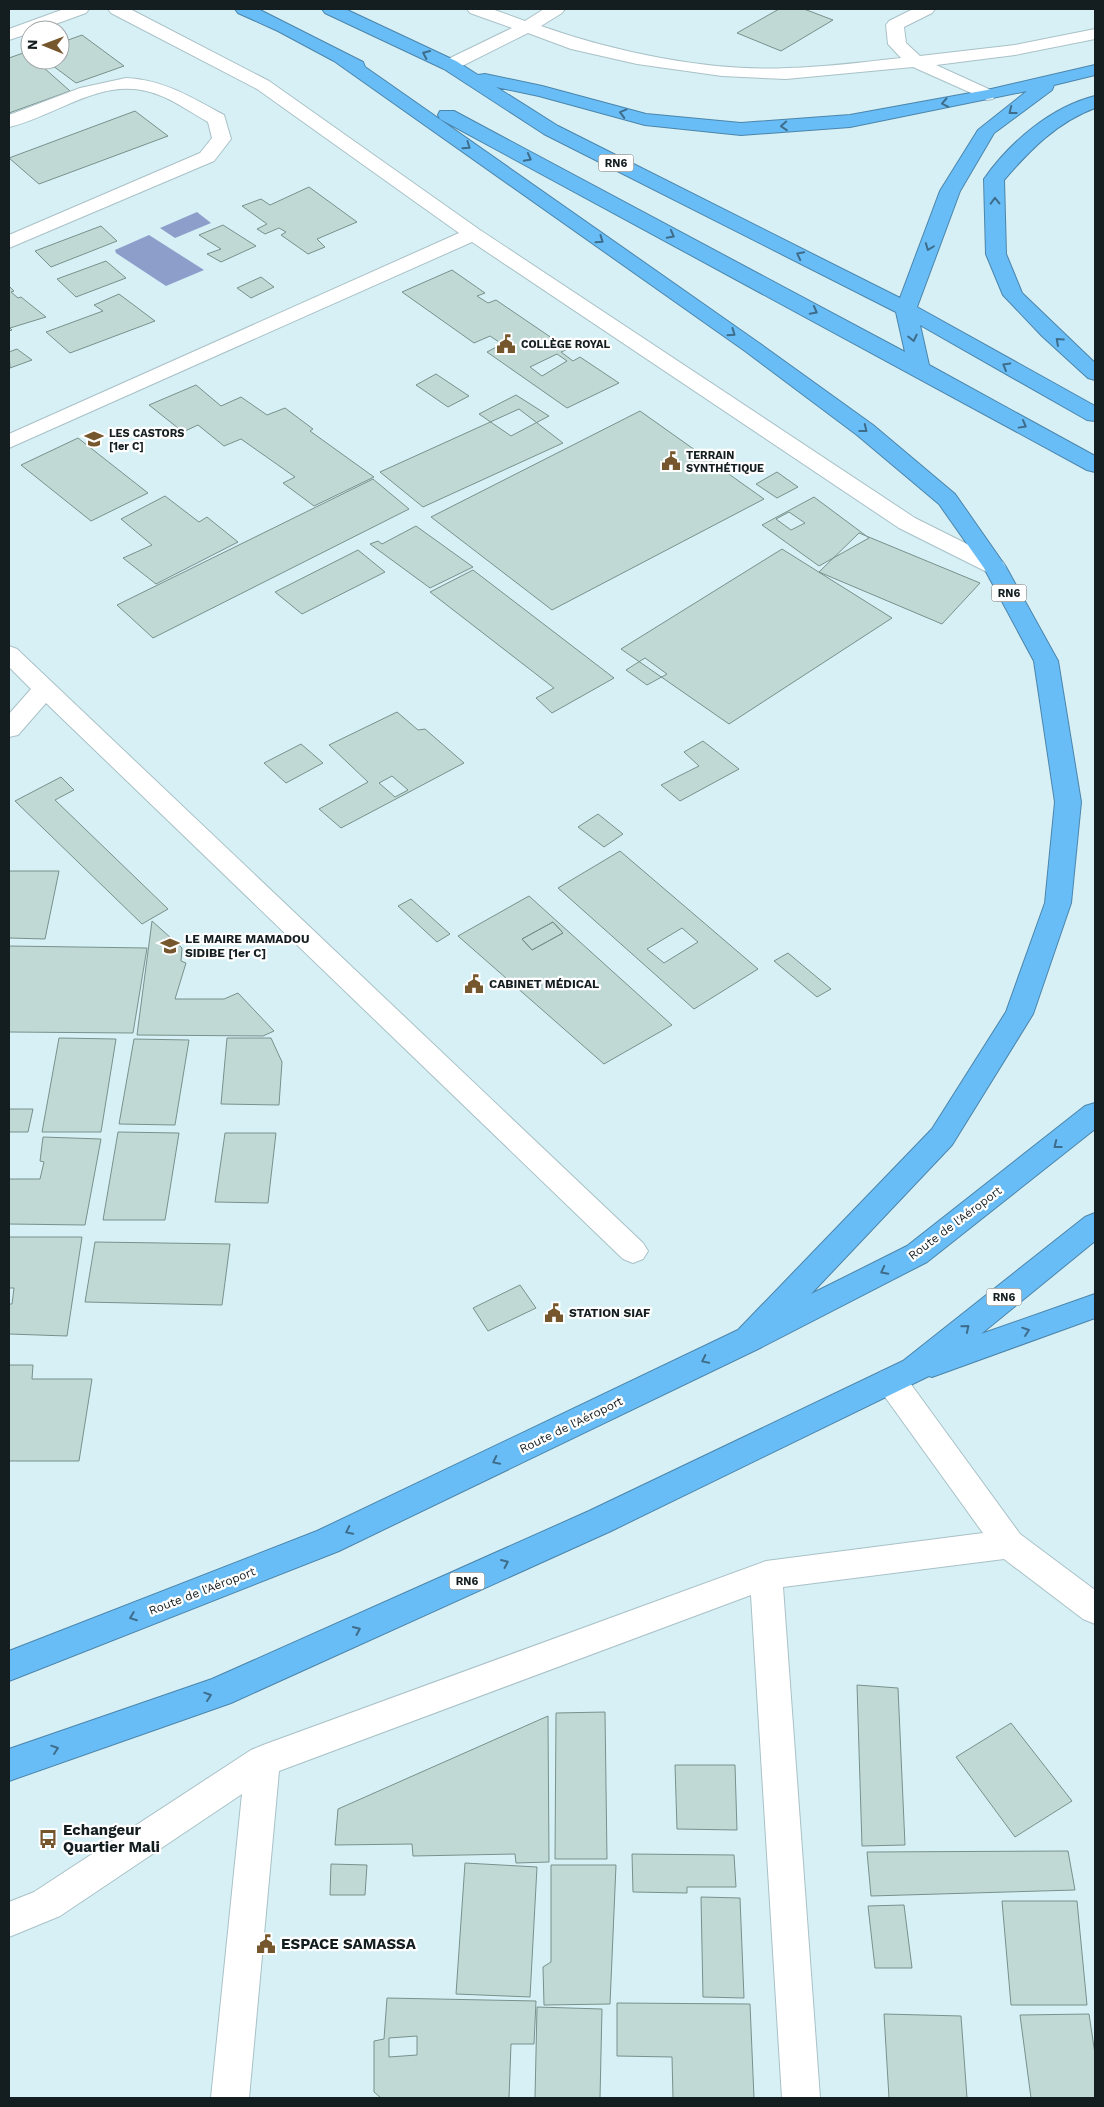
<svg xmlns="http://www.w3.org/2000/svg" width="1104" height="2107" viewBox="0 0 1104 2107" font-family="'Work Sans',sans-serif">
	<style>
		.water { fill: #8d9ecb }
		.building { fill: #c0d9d5; stroke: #79918d; fill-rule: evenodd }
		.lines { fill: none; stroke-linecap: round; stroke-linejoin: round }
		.minor-casing { stroke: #a9c1c7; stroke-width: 2 }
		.highway-casing { stroke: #4b85ab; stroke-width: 2 }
		.minor { fill: #fff; fill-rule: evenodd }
		.highway { fill: #69bdf6; fill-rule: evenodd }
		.oneway { stroke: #3e6d8b }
		.labels { text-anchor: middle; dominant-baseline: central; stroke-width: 4.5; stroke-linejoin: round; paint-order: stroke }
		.shield { fill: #fff; stroke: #5a6163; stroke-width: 1 }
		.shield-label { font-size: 11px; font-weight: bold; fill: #141d20 }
		.far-poi-label { font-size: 11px; font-weight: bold; fill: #141d20; stroke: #fff; text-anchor: start }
		.poi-label { font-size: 12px; font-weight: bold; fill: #141d20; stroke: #fff; text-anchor: start }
		.street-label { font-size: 12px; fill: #141d20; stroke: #fff }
		.near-poi-label { font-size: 15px; font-weight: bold; fill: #141d20; stroke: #fff; text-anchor: start }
	</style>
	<rect width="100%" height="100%" fill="#d6f0f5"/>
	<!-- water -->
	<path class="water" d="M197 212 211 223 175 238 160 228Z
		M149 235 204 270 166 286 116 253 115 250Z"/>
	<!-- building -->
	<path class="building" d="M779 9H804L833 20 781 51 737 33Z
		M82 35 124 66 76 83 45 60H60V43Z
		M26 52 30 56V60H35L70 91 9 113V58Z
		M135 111 168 136 39 184 9 158Z
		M309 187 357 222 317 239 325 247 308 254 281 235 286 232 279 228 265 234 257 229 267 224 242 206 261 199 270 205Z
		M223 225 256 246 221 262 207 254 221 249 199 235Z
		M101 226 117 241 51 267 35 251Z
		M106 261 126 278 76 297 57 279Z
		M452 270 485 293 477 296 488 303 496 300 568 349 561 352 573 361 580 357 619 383 567 408 487 352 502 344 490 336 474 343 402 292ZM557 354 567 361 542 376 530 367Z
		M261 277 274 287 251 298 237 288Z
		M9 286 14 291 11 292 18 298 21 297 46 317 10 328 12 330 9 331Z
		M119 294 155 321 70 353 46 332 103 311 94 305Z
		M17 349 32 360 10 368 9 352Z
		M436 374 469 396 448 407 416 385Z
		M196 385 221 406 241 397 267 415 285 408 313 429 310 431 374 477 314 506 283 483 295 477 241 439 224 446 198 425 183 432 149 405Z
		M516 395 549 416 511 436 479 414Z
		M519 409 563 443 423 507 380 472Z
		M640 411 764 499 552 610 431 517Z
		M78 438 148 493 91 521 21 465Z
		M777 472 798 487 777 498 756 484Z
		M373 479 409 509 153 638 117 605Z
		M165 496 199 522 207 517 238 542 156 584 123 558 152 545 121 519Z
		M814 497 869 538 819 566 762 525ZM789 512 805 523 791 530 776 519Z
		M416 526 473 567 430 588 370 544 378 541 382 544Z
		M859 533 980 583 942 624 819 572Z
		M782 549 892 618 729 724 621 649Z
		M358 550 385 572 302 614 275 592Z
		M473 570 614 678 552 713 536 698 554 688 430 592Z
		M645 658 667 674 647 685 626 670Z
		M397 712 418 730 425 729 464 763 341 828 319 809 368 782 329 745ZM392 776 408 790 395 797 379 783Z
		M703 741 739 769 680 801 661 785 699 766 684 752Z
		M301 744 323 763 286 783 264 763Z
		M61 777 74 790 55 800 168 909 142 924 15 801Z
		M598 814 623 834 604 847 578 827Z
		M620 851 758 969 694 1009 558 888ZM682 928 698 942 664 963 647 949Z
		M9 871H59L45 939 9 938Z
		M529 896 672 1025 604 1064 458 936ZM553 922 563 933 532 950 522 939Z
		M411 899 450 934 437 942 398 906Z
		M152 921 182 948 181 961 186 963 175 999H224L238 993 274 1031 263 1036 137 1035Z
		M553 922 563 933 532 950 522 939Z
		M9 946 147 948 133 1033 9 1032Z
		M788 953 831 989 817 997 774 961Z
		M59 1038 116 1039 101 1132H42Z
		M227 1038H271L282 1062 279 1105 221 1104Z
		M134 1039 189 1040 175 1125 119 1124Z
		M9 1109H33L28 1132H9Z
		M118 1132 179 1133 165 1220H103Z
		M225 1133H276L268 1203 215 1202Z
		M43 1137 101 1139 85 1225 9 1224V1179H40L44 1162 40 1161Z
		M9 1237H82L67 1336 9 1334V1304H12L14 1288H9Z
		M95 1242 230 1244 222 1305 85 1302Z
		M520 1285 536 1308 488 1331 473 1308Z
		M9 1365H33L32 1379H92L79 1461H9Z
		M857 1685 898 1688 905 1845 862 1846Z
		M605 1712 607 1859H555L556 1713Z
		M548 1716 549 1862 516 1863 515 1854 413 1856 412 1844 335 1845 338 1809Z
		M1011 1723 1072 1801 1015 1837 956 1757Z
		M675 1765H735L737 1830 677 1829Z
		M1068 1851 1075 1890 871 1896 867 1852Z
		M632 1854 734 1855 736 1887H687V1893L633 1892Z
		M465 1863 537 1867 530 1997 456 1994Z
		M331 1864 367 1865 365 1895H330Z
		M551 1865H616L610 2004 544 2005 543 1967 551 1962Z
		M701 1897 740 1898 744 1998 703 1997Z
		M1002 1901H1077L1087 2005H1011Z
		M904 1905 912 1968H875L868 1906Z
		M387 1998 536 2001 534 2044H511L509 2098H381L374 2092V2041L384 2039ZM417 2036V2055L389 2057V2038Z
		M617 2003 750 2004 754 2098H673L672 2057 617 2056Z
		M537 2007 602 2009 600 2098H535Z
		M884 2014 961 2016 967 2098H889Z
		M1089 2014 1095 2054V2098H1031L1020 2015Z"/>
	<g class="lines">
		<!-- minor casing -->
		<g class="minor-casing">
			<path id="minor" d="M64 9H89L86 13 39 30H30V33L9 40V29Z
				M108 9H130L269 81 480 230 915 518 1003 562 1006 567 1003 572 995 574 987 572 899 528 472 242 9 448V434L459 233 257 89 111 13Z
				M467 9H492L525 21 544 9H565L562 13 541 26C614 52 709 72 788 68 826 67 864 62 901 58L888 44 886 25 889 21 913 9H935L932 13 904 27 906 43 920 56 1015 45 1095 29V39L1015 55 936 65 993 91 996 95 993 99 987 100 913 67 786 79 722 76 637 64 571 49 528 33 456 69H444L441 65 444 61 512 28 470 13Z
				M126 78C164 80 191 97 224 115L231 139 214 161 9 248V235L200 153 212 138 208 122C188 111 169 96 146 91 99 79 53 117 9 127V115L80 88Z
				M9 646 17 649 643 1243 648 1251 643 1259 633 1263 623 1259 46 703 18 735 9 737V714L31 689 9 667Z
				M891 1368 902 1372 1020 1534 1095 1590V1624L1083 1619 1004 1559 783 1587 820 2098H782L751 1595 279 1771 249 2098H211L242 1794 60 1916 9 1937V1902L34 1892 251 1750 263 1745 766 1561 983 1533 880 1390 876 1381 880 1372Z"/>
		</g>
		<!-- highway casing -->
		<g class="highway-casing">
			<path id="highway" d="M235 9H258L363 62 365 67 759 343 873 425 955 494 1006 567 1058 661 1081 802 1071 903 1033 1014 952 1145 811 1294 907 1246 1085 1106 1095 1103V1129L927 1262 760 1348 339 1551 9 1681V1651L317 1531 738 1330 932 1129 1006 1012 1045 903 1055 802 1034 661 984 568 939 504 857 435 745 351 334 61 278 31 238 13Z
				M322 9H345L456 61 478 75 485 74 542 86 646 114 741 123 850 115 987 90 1095 65V75L1054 85 1052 90 994 133 960 191 917 307 1095 406V421L1087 420 920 325 929 365 1095 456V472L1087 470 440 119 438 115 440 111H454L905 352 896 312 544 134 444 69 325 13ZM496 87 539 96 645 125 741 135 850 127 1027 91 978 130 940 191 900 298 558 126Z
				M1095 96V108C1057 122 1030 150 1004 180L1006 254 1022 293 1095 363V380L1088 378 1042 336 1003 295 986 254 984 179C1010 142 1051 107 1095 96Z
				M1095 1213V1241L981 1334 1095 1294V1318L932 1377 929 1376 611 1531 231 1703 9 1781V1749L212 1679 589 1511 903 1361 1085 1217Z"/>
		</g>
		<!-- minor -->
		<use href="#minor" class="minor"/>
		<!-- highway -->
		<use href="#highway" class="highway"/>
	</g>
	<!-- one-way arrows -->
	<defs><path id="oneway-chevron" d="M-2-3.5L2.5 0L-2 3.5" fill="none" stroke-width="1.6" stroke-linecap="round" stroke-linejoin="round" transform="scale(1.25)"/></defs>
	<g class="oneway">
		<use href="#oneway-chevron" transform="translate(426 54) rotate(-155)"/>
		<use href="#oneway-chevron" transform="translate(945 103) rotate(169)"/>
		<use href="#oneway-chevron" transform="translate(1012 111) rotate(142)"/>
		<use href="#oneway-chevron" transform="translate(623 113) rotate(-165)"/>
		<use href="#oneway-chevron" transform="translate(784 126) rotate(176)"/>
		<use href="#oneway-chevron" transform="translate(467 146) rotate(35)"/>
		<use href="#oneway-chevron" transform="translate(528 158) rotate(28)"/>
		<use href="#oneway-chevron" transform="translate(995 201) rotate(-91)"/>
		<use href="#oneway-chevron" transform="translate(671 235) rotate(28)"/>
		<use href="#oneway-chevron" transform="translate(600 240) rotate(35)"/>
		<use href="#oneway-chevron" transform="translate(929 247) rotate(111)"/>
		<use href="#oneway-chevron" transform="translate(800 255) rotate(-153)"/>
		<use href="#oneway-chevron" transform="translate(814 311) rotate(28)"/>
		<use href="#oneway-chevron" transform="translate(732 333) rotate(35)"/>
		<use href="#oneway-chevron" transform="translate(913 338) rotate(77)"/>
		<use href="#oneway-chevron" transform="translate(1059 341) rotate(-138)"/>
		<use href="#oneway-chevron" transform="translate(1006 366) rotate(-150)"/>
		<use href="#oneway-chevron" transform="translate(1023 425) rotate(29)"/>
		<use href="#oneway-chevron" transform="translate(864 429) rotate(38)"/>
		<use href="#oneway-chevron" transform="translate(1057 1145) rotate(142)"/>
		<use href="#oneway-chevron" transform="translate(884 1271) rotate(153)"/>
		<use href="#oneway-chevron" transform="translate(966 1328) rotate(-39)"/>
		<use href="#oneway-chevron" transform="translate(1026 1331) rotate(-19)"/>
		<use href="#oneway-chevron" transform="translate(705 1360) rotate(154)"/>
		<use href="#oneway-chevron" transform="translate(496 1461) rotate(154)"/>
		<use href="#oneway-chevron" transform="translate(349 1531) rotate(154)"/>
		<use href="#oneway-chevron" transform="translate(505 1563) rotate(-24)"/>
		<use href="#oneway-chevron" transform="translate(133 1617) rotate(159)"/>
		<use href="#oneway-chevron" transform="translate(357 1630) rotate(-24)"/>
		<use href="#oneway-chevron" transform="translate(208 1696) rotate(-19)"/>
		<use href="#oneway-chevron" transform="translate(55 1749) rotate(-19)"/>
	</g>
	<!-- icons -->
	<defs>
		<g id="civic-bare" transform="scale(1.5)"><path d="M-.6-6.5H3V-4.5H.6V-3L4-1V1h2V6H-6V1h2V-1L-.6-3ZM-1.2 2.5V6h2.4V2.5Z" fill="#76562c" stroke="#fff" stroke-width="2.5" paint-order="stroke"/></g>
		<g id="school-bare" transform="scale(1.5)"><path d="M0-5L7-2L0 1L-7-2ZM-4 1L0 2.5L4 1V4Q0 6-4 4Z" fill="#76562c" stroke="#fff" stroke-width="2.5" paint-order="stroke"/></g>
		<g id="bus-bare" transform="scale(1.5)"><path d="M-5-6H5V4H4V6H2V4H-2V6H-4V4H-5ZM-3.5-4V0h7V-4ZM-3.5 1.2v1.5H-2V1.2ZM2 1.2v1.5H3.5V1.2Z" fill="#76562c" stroke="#fff" stroke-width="2.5" paint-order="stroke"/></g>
	</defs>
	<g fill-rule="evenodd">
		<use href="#civic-bare" x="506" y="344"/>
		<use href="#school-bare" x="94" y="439"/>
		<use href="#civic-bare" x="671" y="461"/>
		<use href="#school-bare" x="170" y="946"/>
		<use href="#civic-bare" x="474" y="984"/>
		<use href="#civic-bare" x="554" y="1313"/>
		<use href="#bus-bare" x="48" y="1839"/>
		<use href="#civic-bare" x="266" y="1944"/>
	</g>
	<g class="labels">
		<!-- shield labels -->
		<g class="shield">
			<rect x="598.5" y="154.5" width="35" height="17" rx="4"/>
			<rect x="991.5" y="584.5" width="35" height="17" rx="4"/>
			<rect x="986.5" y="1288.5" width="35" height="17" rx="4"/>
			<rect x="449.5" y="1572.5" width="35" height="17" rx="4"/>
		</g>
		<g class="shield-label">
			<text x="616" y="163">RN6</text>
			<text x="1009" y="593">RN6</text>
			<text x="1004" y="1297">RN6</text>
			<text x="467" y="1581">RN6</text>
		</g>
		<!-- far-poi labels -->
		<g class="far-poi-label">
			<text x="521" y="344">COLLÈGE ROYAL</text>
			<text x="109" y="433">LES CASTORS<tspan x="109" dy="13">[1er C]</tspan></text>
			<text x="686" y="455">TERRAIN<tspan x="686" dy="13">SYNTHÉTIQUE</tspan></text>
		</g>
		<!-- poi labels -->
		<g class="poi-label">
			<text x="185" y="939">LE MAIRE MAMADOU<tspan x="185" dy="14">SIDIBE [1er C]</tspan></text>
			<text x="489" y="984">CABINET MÉDICAL</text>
			<text x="569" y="1313">STATION SIAF</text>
		</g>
		<!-- street labels -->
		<g class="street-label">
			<text transform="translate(955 1223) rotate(-37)">Route de l'Aéroport</text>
			<text transform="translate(571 1425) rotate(-26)">Route de l'Aéroport</text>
			<text transform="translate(202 1591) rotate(-21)">Route de l'Aéroport</text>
		</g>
		<!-- near-poi labels -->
		<g class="near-poi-label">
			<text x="63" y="1830">Echangeur<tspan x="63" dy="17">Quartier Mali</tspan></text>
			<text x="281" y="1944">ESPACE SAMASSA</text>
		</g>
	</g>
	<!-- border -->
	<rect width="1104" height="2107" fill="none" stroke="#141d20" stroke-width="20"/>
	<!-- north arrow -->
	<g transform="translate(45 45) rotate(271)"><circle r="24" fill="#ffffff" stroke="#a1a5a6"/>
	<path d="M0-4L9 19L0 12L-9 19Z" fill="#76562c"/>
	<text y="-8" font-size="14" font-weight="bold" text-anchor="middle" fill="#141d20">N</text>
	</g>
</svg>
